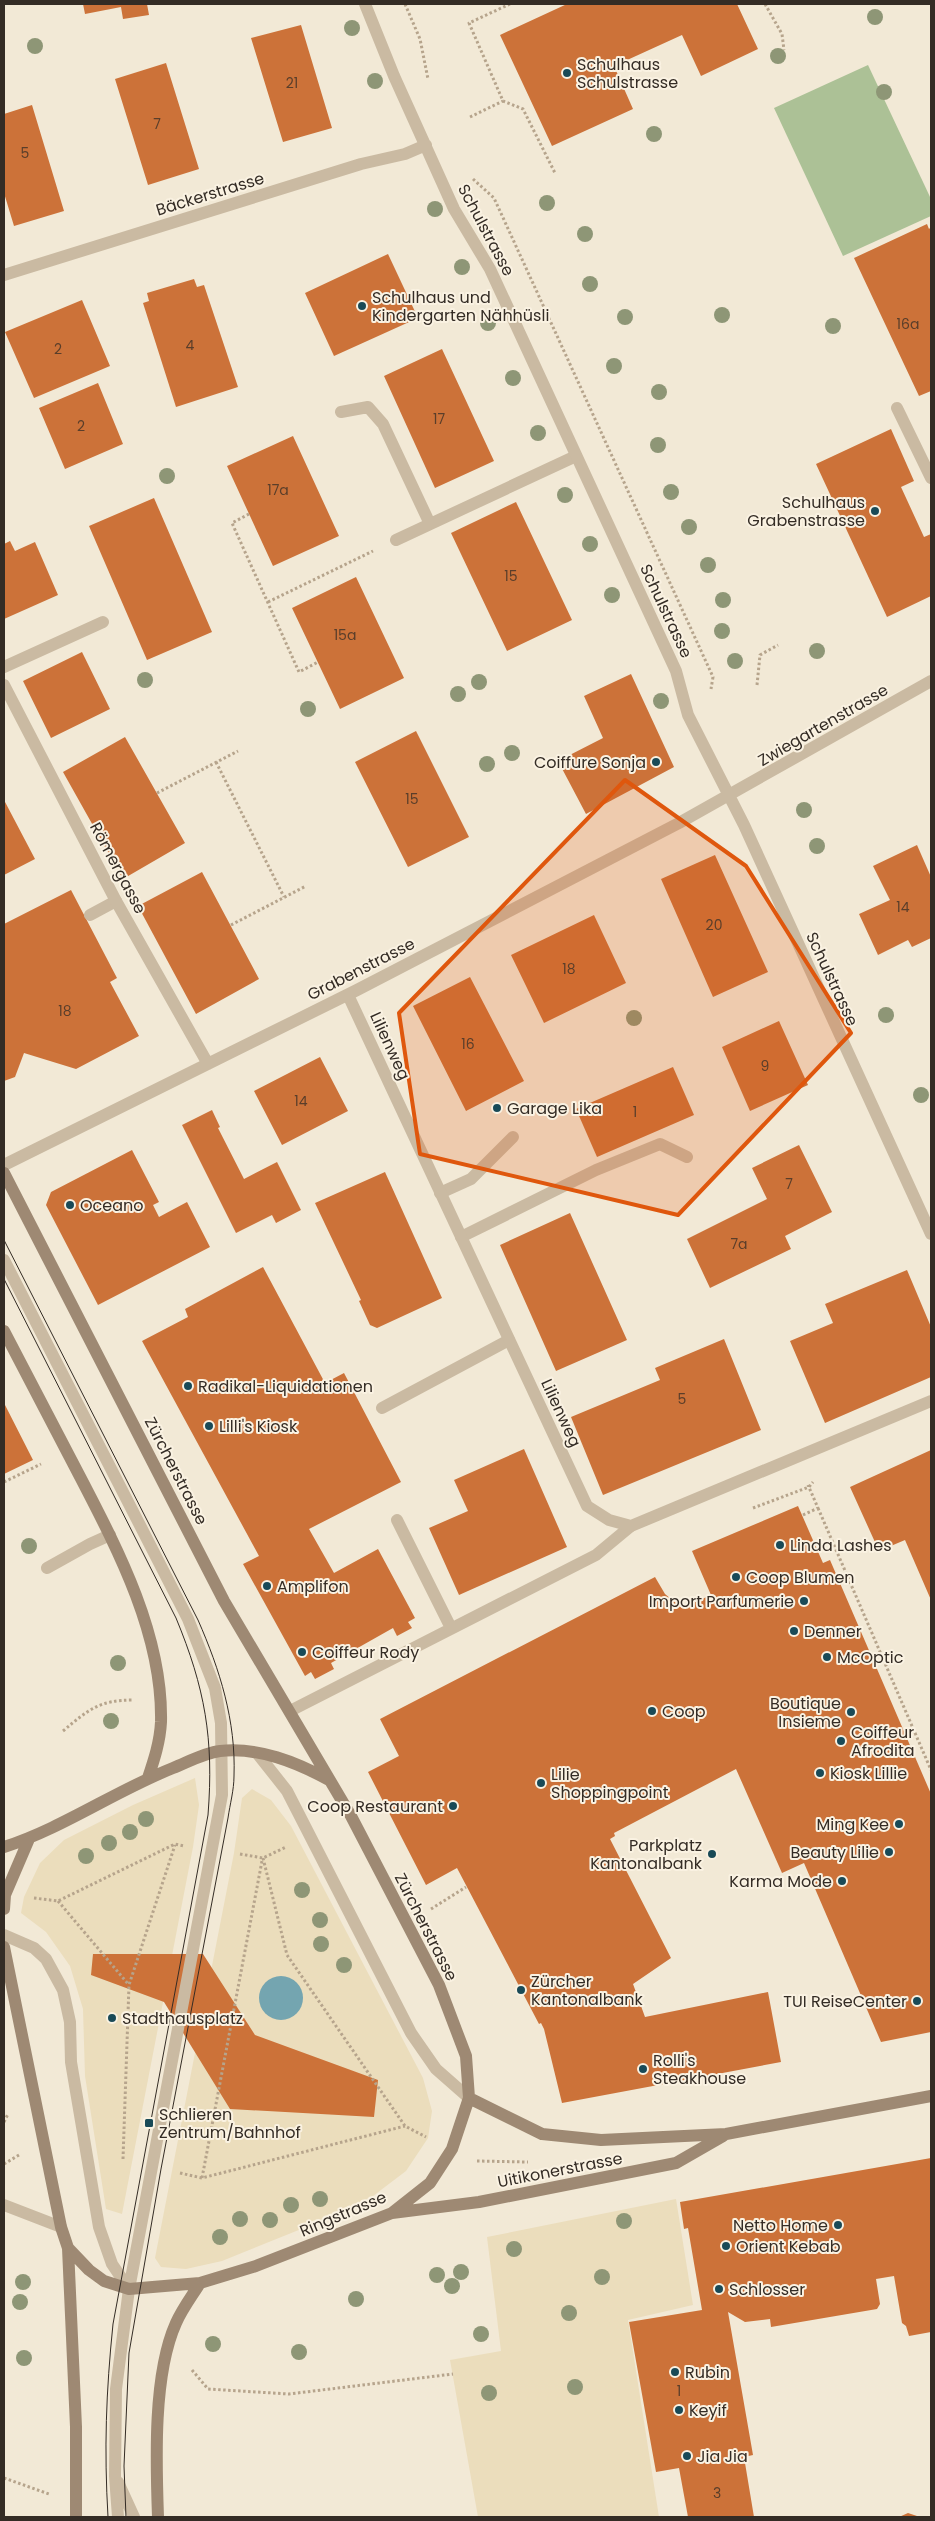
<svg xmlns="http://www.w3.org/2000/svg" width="935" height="2521" viewBox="0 0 935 2521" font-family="Poppins,sans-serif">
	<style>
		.green { fill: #acc196 }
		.plaza { fill: #ebddbc }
		.water { fill: #74a5b0 }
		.building { fill: #cc7239 }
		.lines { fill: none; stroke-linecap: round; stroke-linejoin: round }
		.path { stroke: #b6a48c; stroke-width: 3; stroke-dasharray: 2.5 2.5; stroke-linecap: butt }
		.lane { stroke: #cabaa2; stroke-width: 12 }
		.street { stroke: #cabaa2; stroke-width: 12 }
		.secondary { stroke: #9e8973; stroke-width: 12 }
		.tram { stroke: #342c25; stroke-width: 1 }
		.tree { fill: #8e9676 }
		.marked { fill: #df570d; fill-opacity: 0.2; stroke: #df570d; stroke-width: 4; stroke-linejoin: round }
		.poi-dot { fill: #194a57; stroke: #faf2e2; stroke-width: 2 }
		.labels { text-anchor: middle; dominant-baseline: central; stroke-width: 4; stroke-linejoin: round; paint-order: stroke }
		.number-label { font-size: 14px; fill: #5a3e2a }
		.poi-label { font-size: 16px; fill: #342c25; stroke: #faf2e2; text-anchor: start }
		.street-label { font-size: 16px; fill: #342c25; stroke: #faf2e2 }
	</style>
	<rect width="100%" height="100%" fill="#f2e9d6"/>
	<!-- green -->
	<path class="green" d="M868 65 931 199V216L843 256 774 108Z"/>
	<!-- plaza -->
	<path class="plaza" d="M195 1778 199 1805 193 1847 122 2214 106 2209 85 2076 83 2009 70 1966 46 1932 21 1913 24 1897 40 1863 64 1840 133 1805Z
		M252 1789 271 1800 291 1826 423 2078 432 2111 428 2138 406 2171 373 2196 336 2215 222 2261 186 2269 161 2267 155 2258 234 1853 242 1798Z
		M676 2199 693 2305 628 2320 659 2517H478L450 2360 501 2351 487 2237Z"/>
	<!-- water -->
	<path class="water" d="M259 1998a22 22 0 1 1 44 0a22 22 0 1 1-44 0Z"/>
	<!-- building -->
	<path class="building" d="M83 4H147L149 15 123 19 121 7 85 14Z
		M567 4H737L758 49 701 76 682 35 614 66 633 109 552 146 500 35Z
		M301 25 332 128 283 142 251 38Z
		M166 63 199 169 148 185 115 79Z
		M32 105 64 211 14 226 4 193V114Z
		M927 224 929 229 931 227V391L919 396 854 258Z
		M388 254 418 318 334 356 305 293Z
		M194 279 197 287 204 285 238 387 176 407 143 303 149 301 147 293Z
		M82 300 110 366 34 398 5 332Z
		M442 349 494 461 435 488 384 376Z
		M98 383 123 444 65 469 39 408Z
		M891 429 914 481 901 487 924 537 931 534V596L887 617 816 464Z
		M293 436 339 536 273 566 227 466Z
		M154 498 212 632 147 660 89 526Z
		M516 502 572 620 507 651 451 533Z
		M10 541 15 551 35 542 58 595 4 619V544Z
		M356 577 404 678 340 709 292 608Z
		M82 652 110 709 51 738 23 681Z
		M631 674 674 767 586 814 558 761 603 738 584 696Z
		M416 731 469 837 408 867 355 762Z
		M125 737 185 843 123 879 63 772Z
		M4 800 35 859 4 875Z
		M917 845 931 877V938L912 947 908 940 878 955 859 914 890 900 873 866Z
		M715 855 768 972 713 997 661 879Z
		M202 872 259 979 196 1014 138 906Z
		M71 890 117 978 110 982 139 1036 76 1069 24 1053 15 1077 4 1081V924Z
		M594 915 626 983 544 1023 511 955Z
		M470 977 524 1081 466 1111 413 1006Z
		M779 1021 808 1085 750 1111 722 1047Z
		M320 1057 348 1111 282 1145 254 1091Z
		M673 1067 694 1115 597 1157 576 1109Z
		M212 1110 220 1127 218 1128 244 1179 277 1162 301 1210 276 1223 272 1215 236 1233 182 1125Z
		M799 1145 832 1212 785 1236 791 1249 710 1288 687 1239 767 1199 752 1168Z
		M132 1150 159 1202 153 1205 159 1217 187 1202 210 1247 98 1305 46 1205 51 1192Z
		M385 1172 442 1298 377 1328 370 1325 359 1301 361 1300 315 1203Z
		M570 1213 627 1340 556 1371 500 1245Z
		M263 1267 325 1383 344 1373 401 1482 309 1529 334 1573 378 1549 415 1618 408 1622 412 1628 397 1636 393 1628 331 1663 334 1669 315 1679 311 1672 305 1676 243 1564 259 1556 142 1341 188 1317 185 1309Z
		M907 1270 931 1327V1377L825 1423 790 1341 833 1323 825 1304Z
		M724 1339 761 1430 603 1495 571 1417 660 1380 655 1368Z
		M4 1403 33 1460 4 1474Z
		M524 1449 567 1547 459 1595 429 1528 468 1511 454 1480Z
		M931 1450V1600L905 1540 879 1551 850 1487Z
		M798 1506 823 1563 830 1560 931 1794V2032L881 2042 804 1863 782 1873 736 1769 614 1833 615 1836 610 1839 671 1958 633 1984 645 2017 768 1992 781 2062 562 2103 544 2029 541 2023 539 2024 457 1868 426 1885 368 1772 399 1756 380 1719 655 1577 665 1594 682 1608 711 1595 692 1551Z
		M93 1954H203L255 2035 378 2080 374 2117 230 2109 164 2002 91 1975Z
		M931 2158V2332L909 2336 906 2326 902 2323 894 2276 876 2279 880 2304 877 2309 771 2327 770 2319 745 2322 728 2312 753 2455 744 2457 754 2517H688L679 2468 656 2472 629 2322 702 2310 688 2228 684 2229 680 2202Z
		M908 2513 920 2517H899Z"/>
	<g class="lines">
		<!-- path -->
		<path class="path" d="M405 4 420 39 428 79
			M510 4 469 23 503 101 523 109 555 173
			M765 4 782 34 784 50
			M470 117 503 101
			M473 179 494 198 713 677 711 689
			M249 514 232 523 299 672 318 662
			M268 602 373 551
			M757 685 760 655 778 645
			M216 762 284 897
			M157 793 238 751
			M231 925 306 886
			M4 1482 41 1464
			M753 1508 809 1487 813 1482
			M818 1508 931 1770
			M803 1515 818 1508 808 1485
			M63 1731C88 1710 99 1700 133 1700
			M240 1854 263 1858 286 1847
			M263 1858 287 1955 405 2126 426 2137
			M34 1898 58 1901 175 1844 184 1846
			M58 1901 129 1985
			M431 1909 466 1887
			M4 2122 8 2114
			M123 2159 129 1985 175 1845
			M477 2161 528 2162
			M4 2164 19 2155
			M180 2173 202 2178 405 2126
			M202 2178 262 1861
			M192 2370 208 2389 289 2394 453 2374
			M4 2478 49 2494"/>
		<!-- lane -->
		<path class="lane" d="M897 408 931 478
			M341 412 368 407 383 424 430 524
			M396 540 576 456
			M4 667 103 622
			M90 915 116 901
			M440 1193 471 1179 513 1137
			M461 1237 596 1170 660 1144 687 1157
			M4 1260 188 1619 215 1688 221 1723 222 1795 129 2289 116 2389 115 2476 118 2517
			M382 1408 509 1340
			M397 1520 451 1628
			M47 1568 90 1544 110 1535
			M290 1711 596 1555 631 1526
			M257 1753 287 1791 411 2033 436 2069 469 2098
			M4 1935 34 1948 46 1959 63 1990 70 2022 71 2062 99 2227 112 2264 129 2289
			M118 2482 134 2517"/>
		<!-- street -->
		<path class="street" d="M365 4 394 76 454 209 490 269 676 671 688 715 744 825 931 1234
			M4 275 361 164 405 154 426 145
			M4 685 116 901 208 1064
			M348 995 587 1506 609 1520 631 1526 931 1401
			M4 1165 357 990 679 823 931 681
			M4 2205 61 2227"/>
		<!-- secondary -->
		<path class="secondary" d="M4 1173 224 1601 351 1816 439 1985 466 2056 469 2098 452 2149 430 2183 392 2213 256 2266 200 2283 129 2289 104 2281 89 2270 68 2248 61 2227 4 1947
			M4 1331C28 1377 52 1423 76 1469 116 1546 163 1633 161 1722 160 1742 154 1760 148 1778
			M4 1847C63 1828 115 1791 173 1768 188 1762 204 1753 220 1751 259 1747 296 1762 329 1780
			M4 1909 5 1895 29 1839
			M469 2098 542 2134 601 2140 726 2134 931 2096
			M392 2213 479 2202 676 2163 723 2136
			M68 2248 76 2427V2517
			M158 2517C156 2461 153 2374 176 2323 182 2309 192 2296 200 2283"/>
		<!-- tram -->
		<path class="tram" d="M4 1240 198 1620C220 1670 236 1721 234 1776 234 1790 230 1804 228 1818L161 2169 129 2353 124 2466 126 2517
			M4 1279 176 1618C205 1688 214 1739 208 1815L113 2324C106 2392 104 2449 108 2517"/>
	</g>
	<!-- trees -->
	<g class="tree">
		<circle cx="875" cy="17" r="8"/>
		<circle cx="352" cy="28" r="8"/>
		<circle cx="35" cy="46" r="8"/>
		<circle cx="778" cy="56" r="8"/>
		<circle cx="375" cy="81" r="8"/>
		<circle cx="884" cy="92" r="8"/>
		<circle cx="654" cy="134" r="8"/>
		<circle cx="547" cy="203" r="8"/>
		<circle cx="435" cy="209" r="8"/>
		<circle cx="585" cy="234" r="8"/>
		<circle cx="462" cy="267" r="8"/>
		<circle cx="590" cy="284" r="8"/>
		<circle cx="722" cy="315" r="8"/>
		<circle cx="625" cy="317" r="8"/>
		<circle cx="488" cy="323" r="8"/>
		<circle cx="833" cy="326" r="8"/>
		<circle cx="614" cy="366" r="8"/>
		<circle cx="513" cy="378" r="8"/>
		<circle cx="659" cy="392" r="8"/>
		<circle cx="538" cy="433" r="8"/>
		<circle cx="658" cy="445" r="8"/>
		<circle cx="167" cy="476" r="8"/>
		<circle cx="671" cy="492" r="8"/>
		<circle cx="565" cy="495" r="8"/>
		<circle cx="689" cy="527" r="8"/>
		<circle cx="590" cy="544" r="8"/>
		<circle cx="708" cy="565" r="8"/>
		<circle cx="612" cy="595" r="8"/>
		<circle cx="723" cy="600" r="8"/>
		<circle cx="722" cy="631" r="8"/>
		<circle cx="817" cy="651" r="8"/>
		<circle cx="735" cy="661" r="8"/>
		<circle cx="145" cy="680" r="8"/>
		<circle cx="479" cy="682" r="8"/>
		<circle cx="458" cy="694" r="8"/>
		<circle cx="661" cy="701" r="8"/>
		<circle cx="308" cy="709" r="8"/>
		<circle cx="512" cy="753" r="8"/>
		<circle cx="487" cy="764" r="8"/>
		<circle cx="804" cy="810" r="8"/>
		<circle cx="817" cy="846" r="8"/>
		<circle cx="886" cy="1015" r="8"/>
		<circle cx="634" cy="1018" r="8"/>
		<circle cx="921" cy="1095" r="8"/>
		<circle cx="29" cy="1546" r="8"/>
		<circle cx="118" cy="1663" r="8"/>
		<circle cx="111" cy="1721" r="8"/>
		<circle cx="146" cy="1819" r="8"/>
		<circle cx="130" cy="1832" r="8"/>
		<circle cx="109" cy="1843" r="8"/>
		<circle cx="86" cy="1856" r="8"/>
		<circle cx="302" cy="1890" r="8"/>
		<circle cx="320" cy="1920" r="8"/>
		<circle cx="321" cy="1944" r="8"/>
		<circle cx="344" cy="1965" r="8"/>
		<circle cx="320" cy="2199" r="8"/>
		<circle cx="291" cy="2205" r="8"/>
		<circle cx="240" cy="2219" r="8"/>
		<circle cx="270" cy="2220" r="8"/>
		<circle cx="624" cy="2221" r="8"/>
		<circle cx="220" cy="2237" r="8"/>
		<circle cx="514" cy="2249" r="8"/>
		<circle cx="461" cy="2272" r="8"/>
		<circle cx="437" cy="2275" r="8"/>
		<circle cx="602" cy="2277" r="8"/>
		<circle cx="23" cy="2282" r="8"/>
		<circle cx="452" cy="2286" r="8"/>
		<circle cx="356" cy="2299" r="8"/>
		<circle cx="20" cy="2302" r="8"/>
		<circle cx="569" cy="2313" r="8"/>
		<circle cx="481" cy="2334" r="8"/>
		<circle cx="213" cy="2344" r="8"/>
		<circle cx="299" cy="2352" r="8"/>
		<circle cx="24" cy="2358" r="8"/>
		<circle cx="575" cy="2387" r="8"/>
		<circle cx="489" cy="2393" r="8"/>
	</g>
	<!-- marked area -->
	<path class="marked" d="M625 780 746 866 851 1033 678 1215 420 1154 399 1013Z"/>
	<!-- markers -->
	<g class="poi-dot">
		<circle cx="567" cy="73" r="5"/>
		<circle cx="362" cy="306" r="5"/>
		<circle cx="875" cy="511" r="5"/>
		<circle cx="656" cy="762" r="5"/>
		<circle cx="497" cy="1108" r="5"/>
		<circle cx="70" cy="1205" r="5"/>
		<circle cx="188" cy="1386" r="5"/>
		<circle cx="209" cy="1426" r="5"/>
		<circle cx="780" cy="1545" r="5"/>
		<circle cx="736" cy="1577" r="5"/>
		<circle cx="267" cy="1586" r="5"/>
		<circle cx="804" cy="1601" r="5"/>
		<circle cx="794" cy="1631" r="5"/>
		<circle cx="302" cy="1652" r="5"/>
		<circle cx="827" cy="1657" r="5"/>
		<circle cx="652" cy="1711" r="5"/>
		<circle cx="851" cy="1712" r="5"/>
		<circle cx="841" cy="1741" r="5"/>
		<circle cx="820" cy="1773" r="5"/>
		<circle cx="541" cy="1783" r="5"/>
		<circle cx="453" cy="1806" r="5"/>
		<circle cx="899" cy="1824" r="5"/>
		<circle cx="889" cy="1852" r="5"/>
		<circle cx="712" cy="1854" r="5"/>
		<circle cx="842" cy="1881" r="5"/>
		<circle cx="521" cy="1990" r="5"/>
		<circle cx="917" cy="2001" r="5"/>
		<circle cx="112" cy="2018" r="5"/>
		<circle cx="643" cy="2069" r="5"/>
		<rect x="144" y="2118" width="10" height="10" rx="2.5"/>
		<circle cx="838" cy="2225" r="5"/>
		<circle cx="726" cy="2246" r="5"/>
		<circle cx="719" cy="2289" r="5"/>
		<circle cx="675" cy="2372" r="5"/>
		<circle cx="679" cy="2410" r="5"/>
		<circle cx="687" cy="2456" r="5"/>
	</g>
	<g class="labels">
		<!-- number labels -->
		<g class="number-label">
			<text x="292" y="83">21</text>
			<text x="157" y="124">7</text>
			<text x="25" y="153">5</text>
			<text x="908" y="324">16a</text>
			<text x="190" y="345">4</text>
			<text x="58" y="349">2</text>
			<text x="439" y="419">17</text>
			<text x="81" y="426">2</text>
			<text x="278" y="490">17a</text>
			<text x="511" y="576">15</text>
			<text x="345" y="635">15a</text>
			<text x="412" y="799">15</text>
			<text x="903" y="907">14</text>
			<text x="714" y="925">20</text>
			<text x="569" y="969">18</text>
			<text x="65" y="1011">18</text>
			<text x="468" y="1044">16</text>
			<text x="765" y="1066">9</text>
			<text x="301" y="1101">14</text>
			<text x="635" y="1112">1</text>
			<text x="789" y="1184">7</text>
			<text x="739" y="1244">7a</text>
			<text x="682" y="1399">5</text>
			<text x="679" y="2391">1</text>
			<text x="717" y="2493">3</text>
		</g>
		<!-- poi labels -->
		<g class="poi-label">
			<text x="577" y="64">Schulhaus<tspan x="577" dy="18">Schulstrasse</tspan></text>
			<text x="372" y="297">Schulhaus und<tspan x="372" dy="18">Kindergarten Nähhüsli</tspan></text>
			<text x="865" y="502" text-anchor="end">Schulhaus<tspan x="865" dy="18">Grabenstrasse</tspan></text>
			<text x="646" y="762" text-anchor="end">Coiffure Sonja</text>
			<text x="507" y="1108">Garage Lika</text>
			<text x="80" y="1205">Oceano</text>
			<text x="198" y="1386">Radikal-Liquidationen</text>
			<text x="219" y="1426">Lilli's Kiosk</text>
			<text x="790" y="1545">Linda Lashes</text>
			<text x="746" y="1577">Coop Blumen</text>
			<text x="277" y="1586">Amplifon</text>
			<text x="794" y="1601" text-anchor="end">Import Parfumerie</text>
			<text x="804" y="1631">Denner</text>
			<text x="312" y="1652">Coiffeur Rody</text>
			<text x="837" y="1657">McOptic</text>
			<text x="841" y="1703" text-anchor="end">Boutique<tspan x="841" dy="18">Insieme</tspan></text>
			<text x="662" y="1711">Coop</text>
			<text x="851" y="1732">Coiffeur<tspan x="851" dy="18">Afrodita</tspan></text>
			<text x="830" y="1773">Kiosk Lillie</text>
			<text x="551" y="1774">Lilie<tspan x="551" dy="18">Shoppingpoint</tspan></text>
			<text x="443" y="1806" text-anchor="end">Coop Restaurant</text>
			<text x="889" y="1824" text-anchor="end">Ming Kee</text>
			<text x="702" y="1845" text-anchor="end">Parkplatz<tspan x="702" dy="18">Kantonalbank</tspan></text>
			<text x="879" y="1852" text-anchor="end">Beauty Lilie</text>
			<text x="832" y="1881" text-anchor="end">Karma Mode</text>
			<text x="531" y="1981">Zürcher<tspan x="531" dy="18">Kantonalbank</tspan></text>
			<text x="907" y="2001" text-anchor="end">TUI ReiseCenter</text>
			<text x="122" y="2018">Stadthausplatz</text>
			<text x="653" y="2060">Rolli's<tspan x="653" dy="18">Steakhouse</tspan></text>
			<text x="159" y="2114">Schlieren<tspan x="159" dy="18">Zentrum/Bahnhof</tspan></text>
			<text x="828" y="2225" text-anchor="end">Netto Home</text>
			<text x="736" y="2246">Orient Kebab</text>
			<text x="729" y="2289">Schlosser</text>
			<text x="685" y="2372">Rubin</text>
			<text x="689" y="2410">Keyif</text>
			<text x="697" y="2456">Jia Jia</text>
		</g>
		<!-- street labels -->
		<g class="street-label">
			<text transform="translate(210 194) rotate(-17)">Bäckerstrasse</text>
			<text transform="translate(486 230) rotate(62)">Schulstrasse</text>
			<text transform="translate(666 611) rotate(65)">Schulstrasse</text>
			<text transform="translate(823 725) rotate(-30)">Zwiegartenstrasse</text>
			<text transform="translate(118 868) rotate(62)">Römergasse</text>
			<text transform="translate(361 969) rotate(-27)">Grabenstrasse</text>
			<text transform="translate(832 979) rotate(65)">Schulstrasse</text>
			<text transform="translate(390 1046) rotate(65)">Lilienweg</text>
			<text transform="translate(561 1413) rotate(65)">Lilienweg</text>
			<text transform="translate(176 1471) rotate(63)">Zürcherstrasse</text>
			<text transform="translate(426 1927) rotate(63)">Zürcherstrasse</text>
			<text transform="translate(560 2170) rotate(-11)">Uitikonerstrasse</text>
			<text transform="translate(343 2214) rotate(-23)">Ringstrasse</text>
		</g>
	</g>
	<!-- border -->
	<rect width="935" height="2521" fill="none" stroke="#342c25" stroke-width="10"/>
</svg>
